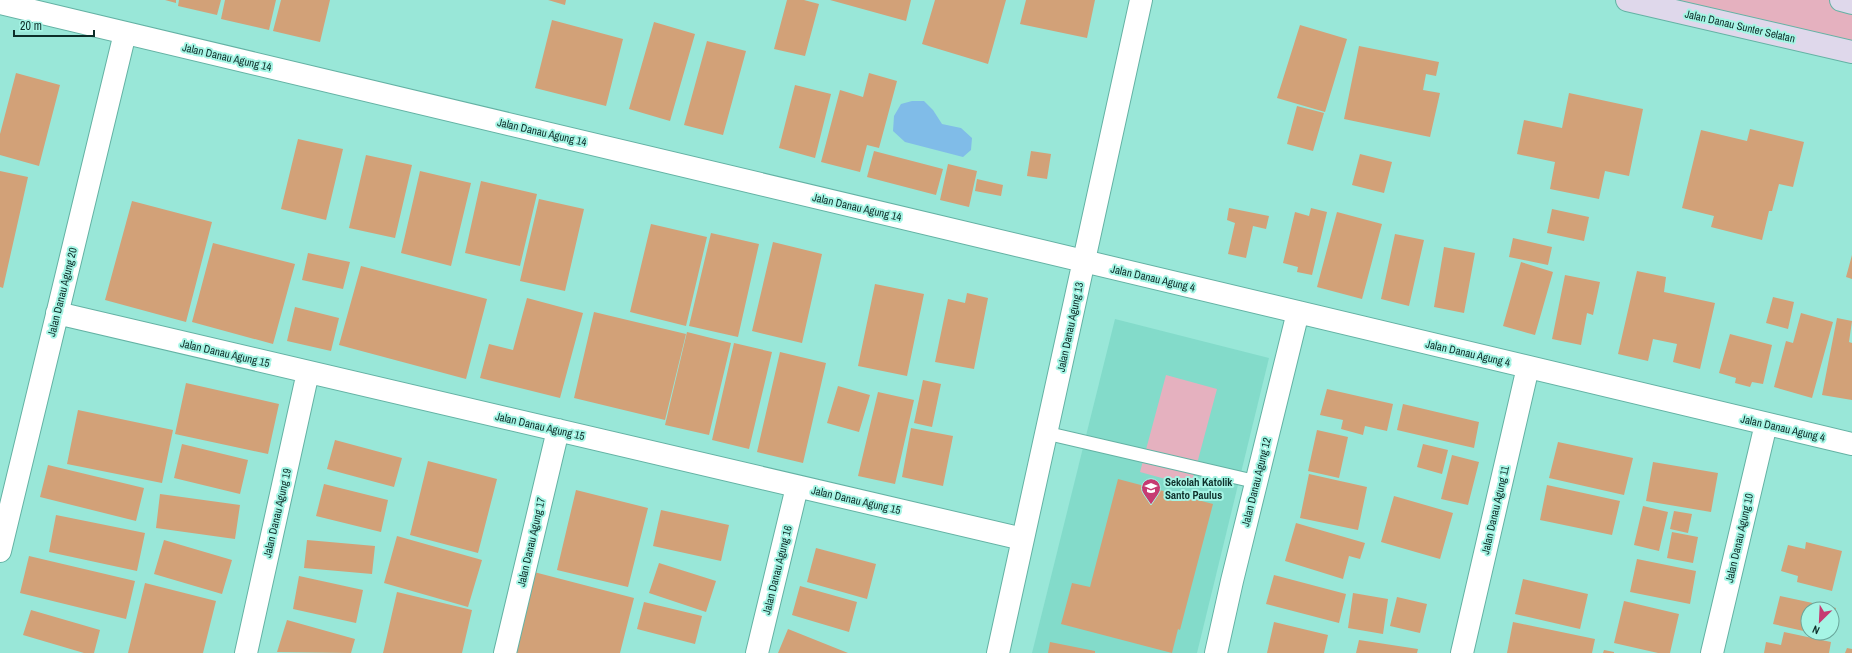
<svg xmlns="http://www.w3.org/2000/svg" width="1852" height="653" viewBox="0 0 1852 653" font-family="'Archivo Narrow',sans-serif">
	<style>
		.built { fill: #83dbca }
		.green { fill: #e5b1bf }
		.water { fill: #80bce8 }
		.building { fill: #d2a178 }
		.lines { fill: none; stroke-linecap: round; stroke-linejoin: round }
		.lane-casing { stroke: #64b2a4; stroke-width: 15 }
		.street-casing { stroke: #64b2a4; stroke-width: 24 }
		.secondary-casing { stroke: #64b2a4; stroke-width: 24 }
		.lane { stroke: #fff; stroke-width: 13 }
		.street { stroke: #fff; stroke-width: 22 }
		.secondary { stroke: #dfd8eb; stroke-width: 22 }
		.labels { text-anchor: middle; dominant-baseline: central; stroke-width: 4; stroke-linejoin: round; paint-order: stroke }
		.street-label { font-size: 11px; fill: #0d2e29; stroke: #a6f5e5 }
		.poi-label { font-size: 11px; font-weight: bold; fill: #0d2e29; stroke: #a6f5e5; text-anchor: start }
	</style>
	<rect width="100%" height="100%" fill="#99e7d8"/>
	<!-- built -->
	<path class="built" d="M1115 319 1269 358 1197 653H1032Z"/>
	<!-- green -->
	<path class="green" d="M1627 0H1841L1852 3V52Z
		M1166 375 1217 389 1191 486 1140 472Z"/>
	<!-- water -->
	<path class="water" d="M912 101H924L933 110 942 124 961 128 972 138 971 150 963 157 905 142 893 131 894 116 901 104Z"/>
	<!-- building -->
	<path class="building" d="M165 0H176V3Z
		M179 0H221L217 15 178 6Z
		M225 0H276L269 30 221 19Z
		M281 0H330L320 42 273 31Z
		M548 0H566L565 5Z
		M787 0H804L819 4 805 56 774 49Z
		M830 0H911L906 21Z
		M935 0H1006L988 64 922 44Z
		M1026 0H1095L1087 38 1020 24Z
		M552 20 623 39 606 106 535 88Z
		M654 22 695 34 670 121 629 109Z
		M1300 25 1347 39 1325 112 1277 98Z
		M707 41 746 51 723 135 684 125Z
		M1359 46 1439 62 1436 76 1426 74 1423 90 1440 93 1430 137 1344 119Z
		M16 73 60 85 39 166 0 155V134Z
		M869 73 897 81 879 148 867 145 860 172 821 162 840 90 863 97Z
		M795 85 831 94 815 158 779 148Z
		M1569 93 1643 109 1629 176 1605 171 1599 199 1550 189 1555 162 1517 154 1524 120 1562 128Z
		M1297 106 1324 113 1313 151 1287 144Z
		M1750 129 1804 142 1793 187 1779 184 1772 211H1769L1762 240 1711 227 1714 216 1682 208 1701 130 1747 141Z
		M298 139 343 149 326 220 281 209Z
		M874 151 943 169 936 195 867 177Z
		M1031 151 1051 154 1047 179 1027 176Z
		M1360 154 1392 162 1384 193 1352 185Z
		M366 155 412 165 395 238 349 228Z
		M948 164 977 171 969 207 940 200Z
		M0 171 28 177 3 288 0 287Z
		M420 171 471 183 451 266 401 253Z
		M977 179 1003 185 1001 196 975 191Z
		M481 181 537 194 520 266 465 253Z
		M539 199 584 209 565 291 520 281Z
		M132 201 212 222 186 322 105 300Z
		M1229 208 1269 216 1266 229 1253 226 1246 258 1228 254 1235 223 1227 220Z
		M1311 208 1327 212 1312 275 1297 272 1298 267 1283 263 1295 212 1309 216Z
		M1552 209 1589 217 1584 241 1547 233Z
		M1337 212 1382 224 1362 299 1317 287Z
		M651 224 707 237 686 326 630 312Z
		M711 233 759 244 738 337 689 326Z
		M1395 234 1424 240 1409 306 1381 299Z
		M1513 238 1552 247 1548 265 1509 257Z
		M773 242 822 254 802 343 752 331Z
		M213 243 295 264 273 344 192 322Z
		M1444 247 1475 253 1464 313 1434 307Z
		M308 253 350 262 343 289 302 280Z
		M1852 255V279L1846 277Z
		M1521 262 1553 272 1535 335 1503 326Z
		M361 266 487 299 466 379 339 345Z
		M1637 271 1666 277 1664 292 1715 303 1700 369 1673 362 1677 344 1653 339 1648 361 1618 354Z
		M1565 275 1600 282 1593 315 1587 313 1581 345 1552 339Z
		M875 284 924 294 907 376 858 366Z
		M967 293 988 298 974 369 935 362 948 299 965 303Z
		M1773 297 1794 302 1788 329 1766 323Z
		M527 298 583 313 560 398 480 378 489 344 513 350Z
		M295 307 339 318 331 351 287 341Z
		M594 312 686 334 665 420 574 398Z
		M1801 313 1833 322 1812 398 1774 387 1786 341 1793 343Z
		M1837 318 1852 321 1849 342 1852 343V400L1822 395Z
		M687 332 731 343 709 435 665 425Z
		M1730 334 1772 345 1763 384 1752 382 1750 387 1735 383 1736 378 1719 373Z
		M734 343 772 352 749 449 712 440Z
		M780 352 826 363 803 463 757 452Z
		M923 380 941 384 932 427 914 423Z
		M186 383 279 404 268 454 175 434Z
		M838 386 870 395 859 432 827 423Z
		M1327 389 1393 404 1387 431 1365 426 1363 435 1341 429 1343 420 1320 415Z
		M878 392 914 400 895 484 858 476Z
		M1403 404 1479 422 1474 448 1397 430Z
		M78 410 173 430 162 483 67 464Z
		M911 428 953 436 943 486 902 477Z
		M1317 430 1348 437 1339 478 1308 471Z
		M335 440 402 458 394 487 327 469Z
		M1558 442 1633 458 1624 495 1549 478Z
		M182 444 248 460 240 494 174 478Z
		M1423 444 1448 450 1442 474 1417 467Z
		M1452 455 1479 462 1468 505 1441 499Z
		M428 461 497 479 478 553 410 535Z
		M1653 462 1718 473 1711 512 1646 501Z
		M48 465 144 488 136 521 40 497Z
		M1309 474 1367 487 1358 530 1300 518Z
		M1118 479 1213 504 1180 630 1178 629 1172 653 1061 624 1072 583 1090 587Z
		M324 484 388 500 381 532 316 516Z
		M1547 485 1620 501 1612 535 1540 520Z
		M576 490 648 508 628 587 557 570Z
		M160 494 240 505 235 539 156 528Z
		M1394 496 1453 513 1440 559 1381 542Z
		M1643 506 1668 512 1659 551 1634 545Z
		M661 510 729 525 721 561 653 546Z
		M1674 511 1692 514 1688 533 1670 529Z
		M56 515 145 533 137 571 49 552Z
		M1296 523 1365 543 1360 559 1349 556 1343 579 1285 561Z
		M1672 532 1698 537 1693 563 1667 558Z
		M397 536 482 560 468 607 384 583Z
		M164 540 232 560 222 594 154 574Z
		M307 540 375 546 372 574 304 568Z
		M1806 542 1842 551 1832 591 1797 582 1798 576 1781 571 1788 545 1805 549Z
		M816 548 876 564 867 599 807 582Z
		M29 556 135 581 126 619 20 593Z
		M1637 559 1696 571 1690 604 1630 592Z
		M659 563 716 581 706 612 649 593Z
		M534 572 634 598 620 653H514Z
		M1274 575 1346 594 1339 623 1266 604Z
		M299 576 363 590 356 623 293 609Z
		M1523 579 1588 594 1580 629 1515 614Z
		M145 583 216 601 203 653H128Z
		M800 586 857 602 849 632 792 615Z
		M397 592 472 610 462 653H383Z
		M1353 593 1388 599 1383 634 1348 628Z
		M1780 596 1836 608 1833 620 1832 609H1808V632L1773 624Z
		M1397 597 1427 604 1420 633 1390 626Z
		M1624 601 1679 614 1670 653H1658L1614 643Z
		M644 602 702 616 695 644 637 629Z
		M31 610 100 630 94 653H84L23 635Z
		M287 620 355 639 351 653 277 652Z
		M1274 622 1328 635 1324 653H1267Z
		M1513 622 1595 639 1592 653H1507Z
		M788 629 848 653H778Z
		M1784 632 1831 642 1829 653H1764L1766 642 1781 645Z
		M1817 633H1830L1829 636Z
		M1359 640 1418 649 1417 653H1356Z
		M1050 642 1095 651V653H1048Z
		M1847 648 1852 649V653H1845Z
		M1604 650 1614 652V653H1603Z"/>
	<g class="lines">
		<!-- lane casing -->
		<g class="lane-casing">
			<path id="lane" d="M1046 433 1257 482"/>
		</g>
		<!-- street casing -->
		<g class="street-casing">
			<path id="street" d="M0 3 1852 444
				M57 313 1023 539
				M0 551 125 33
				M246 653 308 372
				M505 653 558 430
				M757 653 797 487
				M998 653 1141 0
				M1216 653 1232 581 1298 312
				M1462 653 1528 367
				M1712 653 1766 424"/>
		</g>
		<!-- secondary casing -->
		<g class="secondary-casing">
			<path id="secondary" d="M1627 0 1852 52
				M1841 0 1852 3"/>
		</g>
		<!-- lane -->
		<use href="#lane" class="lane"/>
		<!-- street -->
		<use href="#street" class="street"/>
		<!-- secondary -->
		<use href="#secondary" class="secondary"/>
	</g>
	<!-- icons -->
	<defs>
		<g id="school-pin" transform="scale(1)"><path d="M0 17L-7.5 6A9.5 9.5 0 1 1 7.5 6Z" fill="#c63b72" stroke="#a6f5e5"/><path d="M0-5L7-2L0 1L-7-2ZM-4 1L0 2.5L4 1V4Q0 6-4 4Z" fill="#fff"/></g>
	</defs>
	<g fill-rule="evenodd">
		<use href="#school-pin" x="1151" y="488"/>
	</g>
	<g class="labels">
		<!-- street labels -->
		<g class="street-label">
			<text transform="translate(1740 26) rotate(13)">Jalan Danau Sunter Selatan</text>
			<text transform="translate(227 57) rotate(13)">Jalan Danau Agung 14</text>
			<text transform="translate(542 132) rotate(13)">Jalan Danau Agung 14</text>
			<text transform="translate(857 207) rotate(13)">Jalan Danau Agung 14</text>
			<text transform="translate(1153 278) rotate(13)">Jalan Danau Agung 4</text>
			<text transform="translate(62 292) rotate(-76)">Jalan Danau Agung 20</text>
			<text transform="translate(1070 327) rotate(-78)">Jalan Danau Agung 13</text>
			<text transform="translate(225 353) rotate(13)">Jalan Danau Agung 15</text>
			<text transform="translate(1468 353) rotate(13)">Jalan Danau Agung 4</text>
			<text transform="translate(540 426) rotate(13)">Jalan Danau Agung 15</text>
			<text transform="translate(1783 428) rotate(13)">Jalan Danau Agung 4</text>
			<text transform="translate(1256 482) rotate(-76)">Jalan Danau Agung 12</text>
			<text transform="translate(856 500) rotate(13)">Jalan Danau Agung 15</text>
			<text transform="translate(1495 510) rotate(-77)">Jalan Danau Agung 11</text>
			<text transform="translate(277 513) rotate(-77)">Jalan Danau Agung 19</text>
			<text transform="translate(1739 538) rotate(-77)">Jalan Danau Agung 10</text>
			<text transform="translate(531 542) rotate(-77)">Jalan Danau Agung 17</text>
			<text transform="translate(777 570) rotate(-76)">Jalan Danau Agung 16</text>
		</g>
		<!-- poi labels -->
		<g class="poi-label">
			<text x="1165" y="482">Sekolah Katolik<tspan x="1165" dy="13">Santo Paulus</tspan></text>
		</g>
	</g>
	<!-- north arrow -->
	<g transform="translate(1820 621) rotate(204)"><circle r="19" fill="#a6f5e5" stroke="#69a59a"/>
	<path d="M0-3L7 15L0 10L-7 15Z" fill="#c63b72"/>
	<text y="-6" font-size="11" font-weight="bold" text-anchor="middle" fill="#0d2e29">N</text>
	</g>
	<!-- scale -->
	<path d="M14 30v6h80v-6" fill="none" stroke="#0d2e29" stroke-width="2"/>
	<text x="20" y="30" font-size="12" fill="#0d2e29" stroke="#a6f5e5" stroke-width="3" paint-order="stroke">20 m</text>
</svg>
